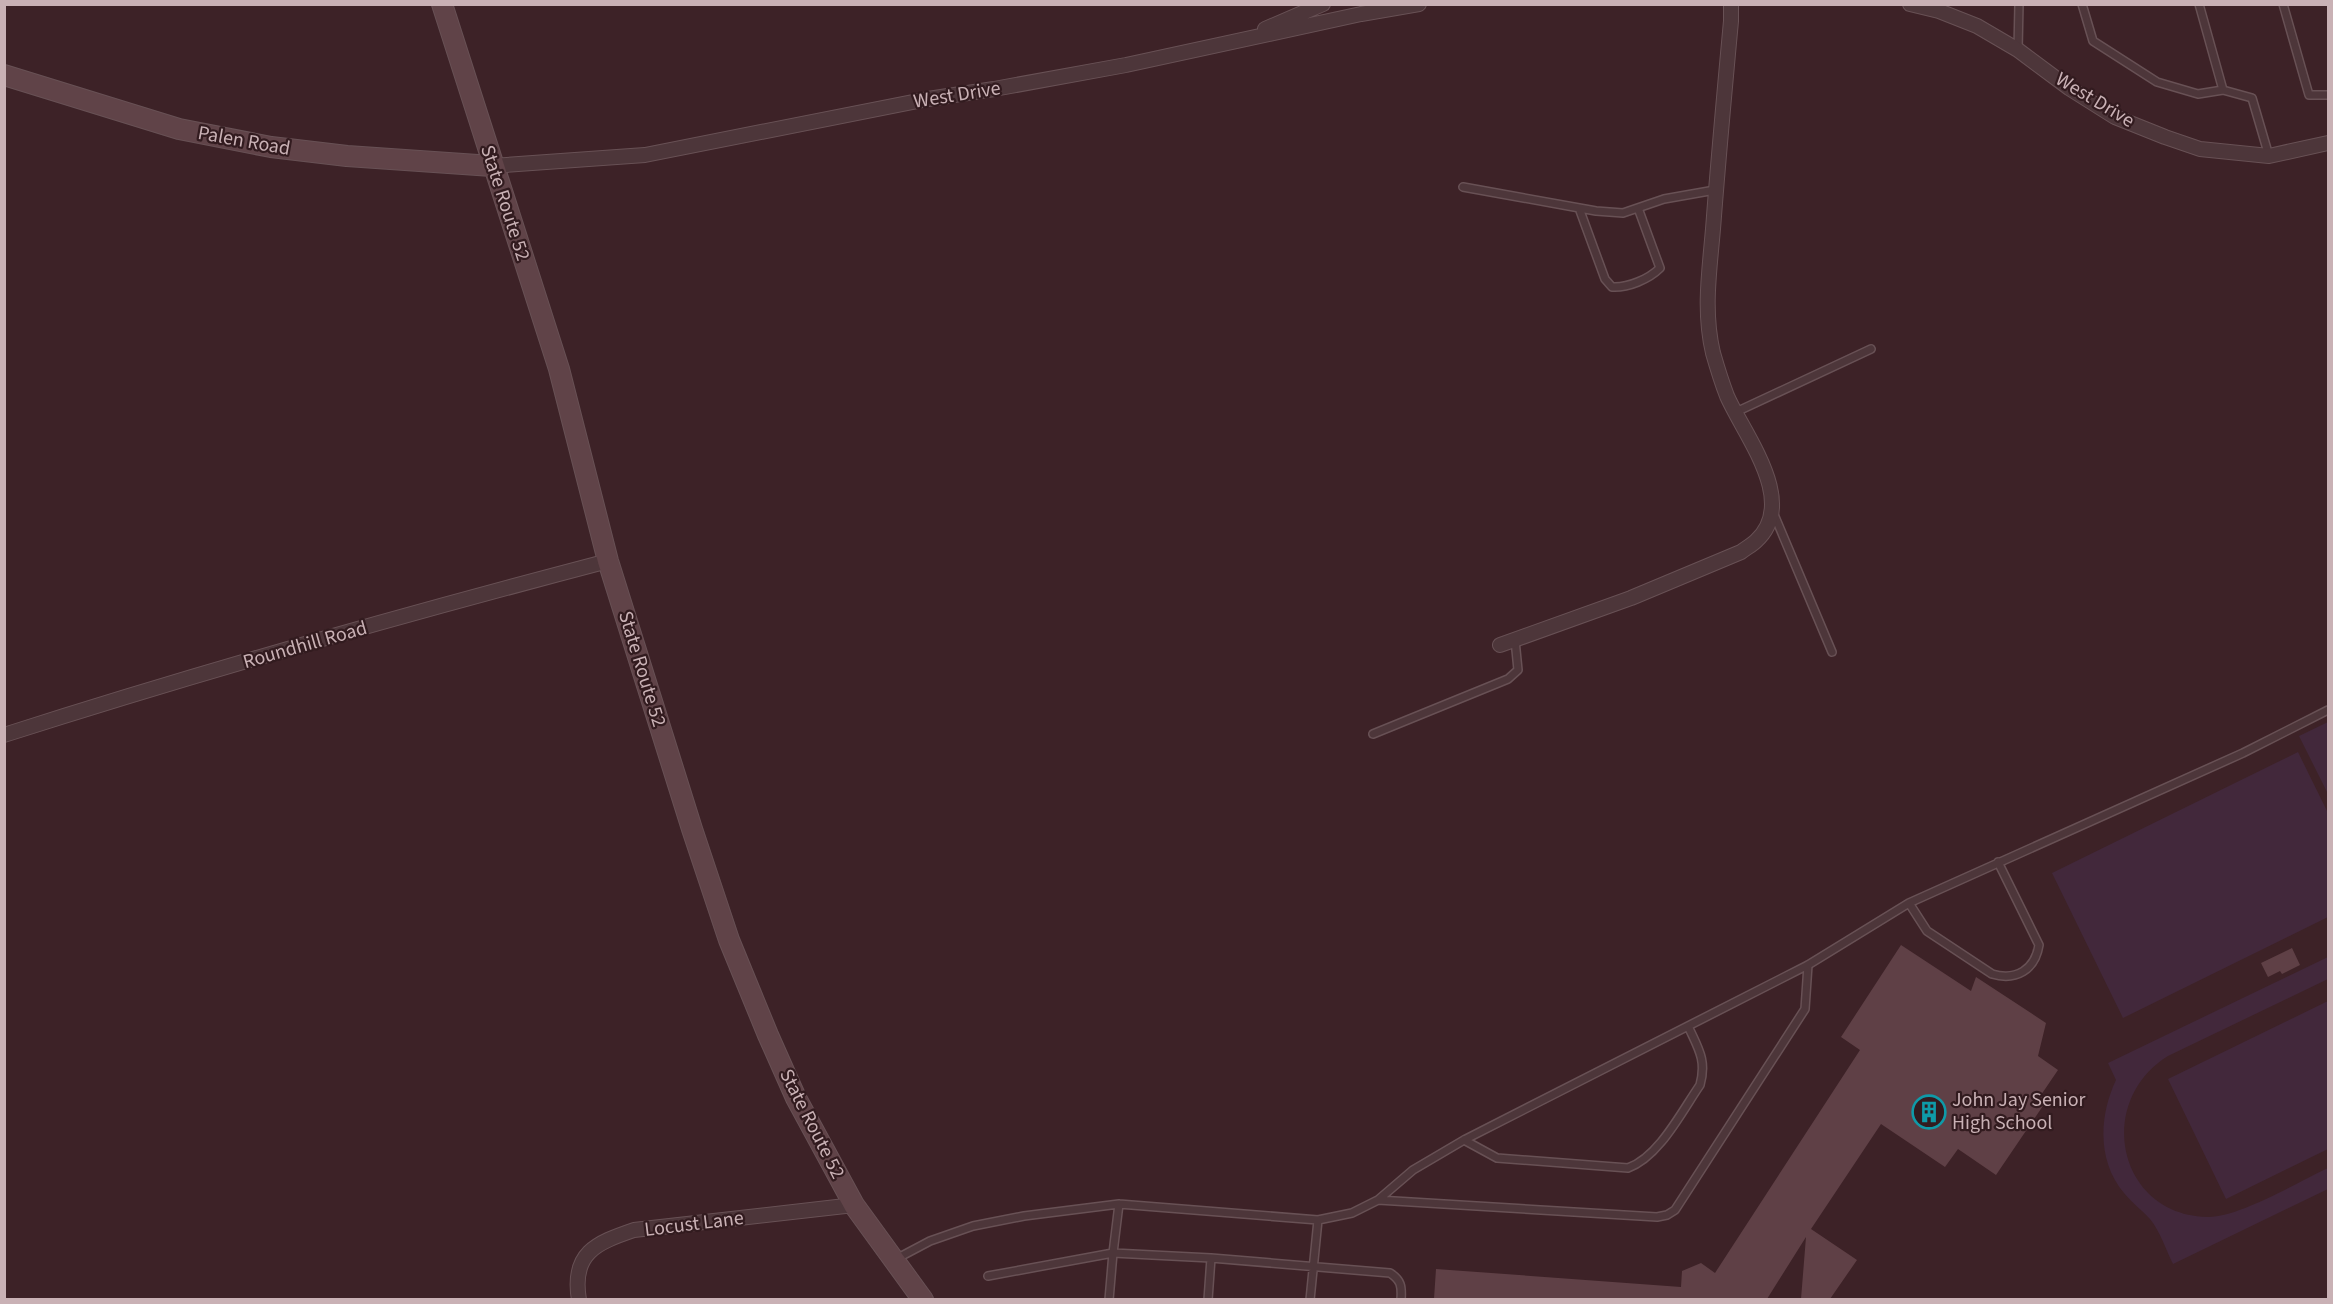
<svg xmlns="http://www.w3.org/2000/svg" width="2333" height="1304" viewBox="0 0 2333 1304" font-family="'Source Sans 3',sans-serif">
	<style>
		.pitch { fill: #42283b }
		.building { fill: #5f4046 }
		.lines { fill: none; stroke-linecap: round; stroke-linejoin: round }
		.lane-casing { stroke: #685155; stroke-width: 10 }
		.street-casing { stroke: #685155; stroke-width: 16 }
		.secondary-casing { stroke: #685155; stroke-width: 22 }
		.lane { stroke: #4d363a; stroke-width: 7 }
		.street { stroke: #4d363a; stroke-width: 14 }
		.secondary { stroke: #604348; stroke-width: 20 }
		.labels { text-anchor: middle; dominant-baseline: central; stroke-width: 4.5; stroke-linejoin: round; paint-order: stroke }
		.street-label { font-size: 20px; fill: #c9b1b5; stroke: #321b1f }
		.poi-label { font-size: 20px; fill: #c9b1b5; stroke: #321b1f; text-anchor: start }
	</style>
	<rect width="100%" height="100%" fill="#3d2227"/>
	<!-- pitch -->
	<path class="pitch" d="M2328 722V794L2299 736Z
		M2298 752 2328 813V917L2123 1018 2052 873Z
		M2328 957V979L2168 1056C2094 1102 2118 1215 2207 1217 2238 1218 2298 1182 2328 1168V1189L2173 1264C2166 1250 2160 1231 2150 1219 2142 1210 2132 1203 2124 1193 2097 1161 2099 1116 2116 1080L2108 1063Z
		M2328 1001V1149L2226 1199 2168 1079Z"/>
	<!-- building -->
	<path class="building" d="M1901 945 1971 991 1976 977 2046 1023 2038 1056 2058 1070 2041 1095 2047 1100 1996 1175 1958 1149 1945 1167 1881 1124 1811 1229 1857 1260 1830 1299H1801L1806 1237 1767 1299H1434L1436 1269 1681 1287 1682 1271 1701 1263 1715 1273 1860 1050 1841 1037Z
		M2292 948 2300 965 2282 974 2280 971 2268 977 2261 963Z"/>
	<g class="lines">
		<!-- lane casing -->
		<g class="lane-casing">
			<path id="lane" d="M2082 4 2093 41 2157 82 2198 94 2223 90
				M2199 4 2223 90 2252 98 2269 156
				M2283 4 2309 95H2328
				M2018 50 2019 4
				M1463 187 1596 211 1623 213 1664 199 1715 190
				M1579 208 1605 279 1612 287C1628 288 1649 279 1660 268L1638 208
				M1736 412 1871 349
				M1773 512 1832 652
				M1373 734 1508 679 1518 670 1515 640
				M1909 903 1927 931 1992 974C2016 981 2035 970 2039 945L1998 862
				M1464 1140 1497 1158 1628 1168C1659 1157 1682 1111 1700 1085 1707 1060 1698 1048 1688 1026
				M1378 1200 1657 1217 1667 1215 1675 1210 1805 1009 1808 965
				M896 1259 930 1241 973 1226 1024 1216 1119 1204 1318 1220 1352 1213 1378 1200 1413 1170 1464 1140 1808 965 1909 903 2243 753 2328 710
				M988 1276 1113 1253 1119 1204
				M1109 1300 1113 1253 1211 1258 1390 1273C1401 1280 1402 1286 1401 1300
				M1208 1300 1211 1258
				M1310 1300 1318 1220"/>
		</g>
		<!-- street casing -->
		<g class="street-casing">
			<path id="street" d="M1910 4 1939 11 1977 26 2018 50 2069 88 2115 117 2165 137 2200 149 2269 156 2328 143
				M1265 29 1323 4
				M492 166 645 155 928 99 994 89 1126 65 1361 14 1419 4
				M1500 645 1631 598 1741 552C1746 548 1752 545 1756 541 1799 502 1744 435 1727 396 1722 383 1717 367 1713 353 1702 307 1711 262 1714 216 1719 151 1725 86 1731 21V4
				M4 735C204 671 406 614 608 561
				M579 1300C571 1253 596 1243 634 1230L854 1205"/>
		</g>
		<!-- secondary casing -->
		<g class="secondary-casing">
			<path id="secondary" d="M442 4 559 369 608 561 692 829 729 940 768 1035 796 1098 854 1205 923 1300
				M4 75 179 129 271 147 347 156 492 166"/>
		</g>
		<!-- lane -->
		<use href="#lane" class="lane"/>
		<!-- street -->
		<use href="#street" class="street"/>
		<!-- secondary -->
		<use href="#secondary" class="secondary"/>
	</g>
	<!-- icons -->
	<defs>
		<g id="building-ring" transform="scale(1.725)"><circle r="9.5" fill="#321b1f" stroke="#0f9aa8" stroke-width="1.5"/><path d="M-4-6H4V6H1V3H-1V6H-4ZM-2.5-4.3h1.7v1.8h-1.7ZM.8-4.3h1.7v1.8H.8ZM-2.5-1h1.7V.8h-1.7ZM.8-1h1.7V.8H.8Z" fill="#0f9aa8"/></g>
	</defs>
	<g fill-rule="evenodd">
		<use href="#building-ring" x="1929" y="1112"/>
	</g>
	<g class="labels">
		<!-- street labels -->
		<g class="street-label">
			<text transform="translate(957 95) rotate(-9)">West Drive</text>
			<text transform="translate(2095 100) rotate(31)">West Drive</text>
			<text transform="translate(244 141) rotate(10)">Palen Road</text>
			<text transform="translate(505 203) rotate(72)">State Route 52</text>
			<text transform="translate(305 645) rotate(-16)">Roundhill Road</text>
			<text transform="translate(642 669) rotate(73)">State Route 52</text>
			<text transform="translate(812 1124) rotate(63)">State Route 52</text>
			<text transform="translate(694 1224) rotate(-7)">Locust Lane</text>
		</g>
		<!-- poi labels -->
		<g class="poi-label">
			<text x="1952" y="1100">John Jay Senior<tspan x="1952" dy="23">High School</tspan></text>
		</g>
	</g>
	<!-- border -->
	<rect width="2333" height="1304" fill="none" stroke="#c9b1b5" stroke-width="12"/>
</svg>
